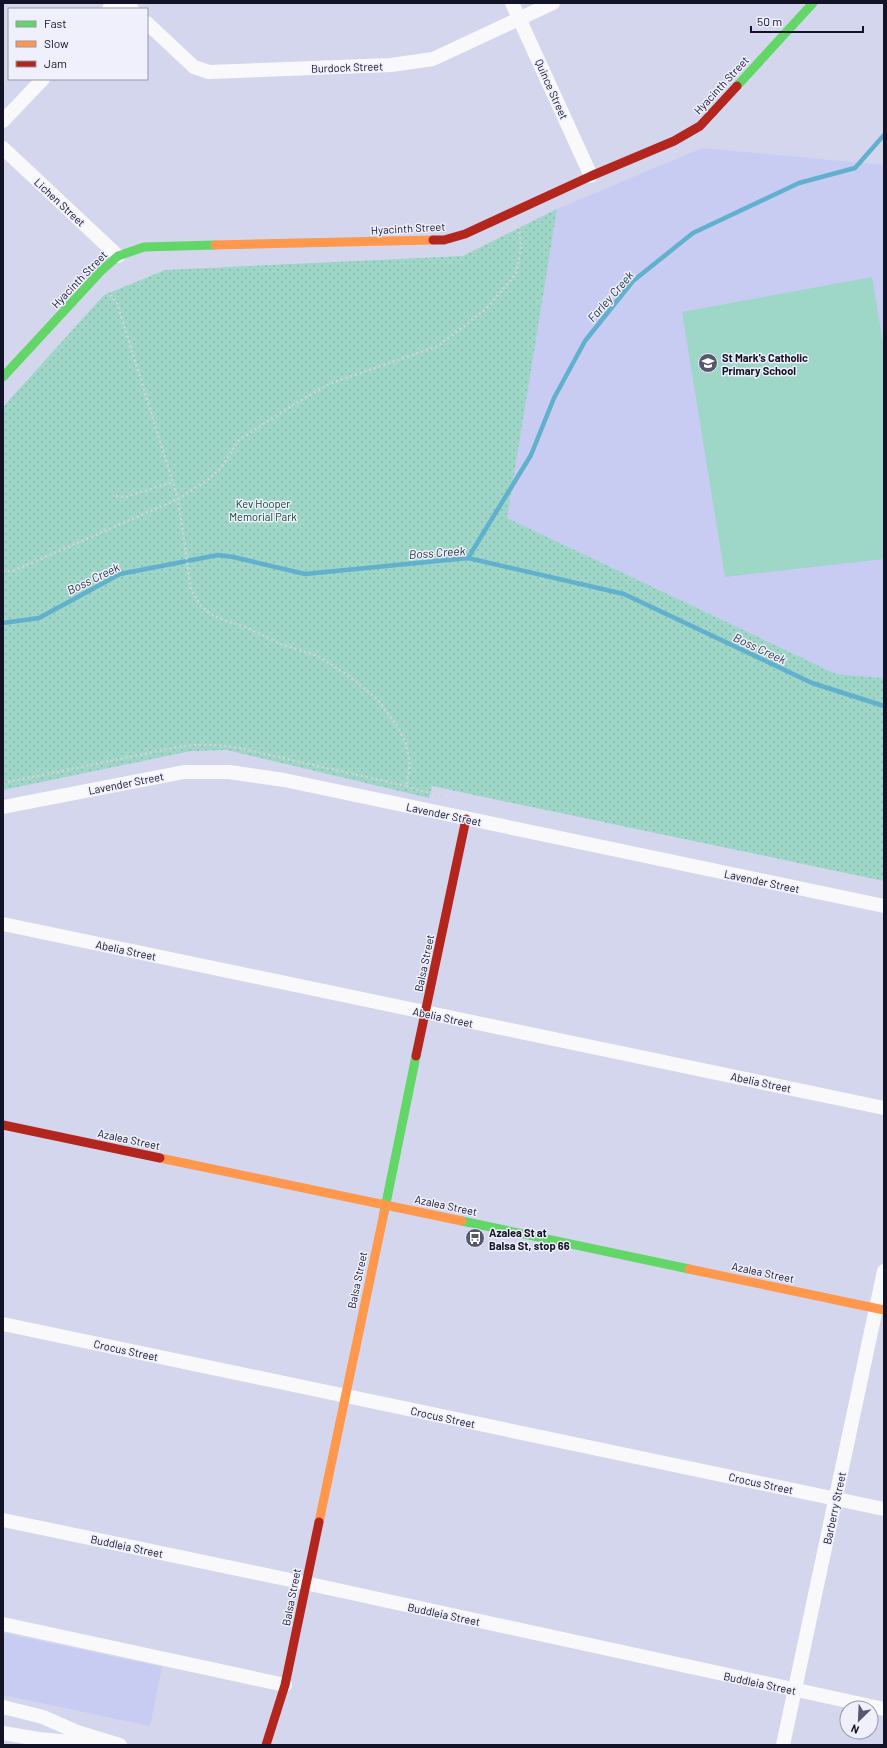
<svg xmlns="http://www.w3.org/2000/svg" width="887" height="1748" viewBox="0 0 887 1748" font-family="Barlow,sans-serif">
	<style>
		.built { fill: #c8ccf2 }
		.park { fill: url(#park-dots) }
		.pitch { fill: #9ed6c7 }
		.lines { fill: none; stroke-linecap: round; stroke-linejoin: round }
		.stream { stroke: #61b0ce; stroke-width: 4.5 }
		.path { stroke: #d2d3da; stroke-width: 2.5; stroke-dasharray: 2 3; stroke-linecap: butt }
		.street { stroke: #f9f9fc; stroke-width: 14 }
		.fast { stroke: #63d668; stroke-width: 9 }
		.slow { stroke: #ff974d; stroke-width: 9 }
		.jam { stroke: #b3261e; stroke-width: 9 }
		.labels { text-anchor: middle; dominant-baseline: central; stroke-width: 3; stroke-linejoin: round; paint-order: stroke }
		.street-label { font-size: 11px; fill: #131327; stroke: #eff0fc }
		.poi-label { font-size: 11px; font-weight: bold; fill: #131327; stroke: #eff0fc; text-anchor: start }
		.park-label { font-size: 11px; fill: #043b26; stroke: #eff0fc }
		.water-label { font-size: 12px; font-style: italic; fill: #213841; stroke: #eff0fc }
	</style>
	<defs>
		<pattern id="park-dots" width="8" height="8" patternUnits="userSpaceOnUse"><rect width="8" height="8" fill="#9ed6c7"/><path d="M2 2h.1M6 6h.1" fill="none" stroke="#87b7ab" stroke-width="1.8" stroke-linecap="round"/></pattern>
	</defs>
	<rect width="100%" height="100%" fill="#d4d6ee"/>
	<!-- built -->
	<path class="built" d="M702 148 884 165V678L836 674 506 518 557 209Z
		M3 1633 162 1667 150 1726 3 1695Z"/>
	<!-- park -->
	<path class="park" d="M557 209 507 518 836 674 884 678V881L432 786 429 798 227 750 191 751 3 790V407L104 295 165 270 463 256Z"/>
	<!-- pitch -->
	<path class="pitch" d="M872 277 884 349V559L725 577 682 312Z"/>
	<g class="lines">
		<!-- stream -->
		<path class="stream" d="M468 558 531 455 554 398 585 341 633 281 693 233 799 183 855 168 884 135
			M3 623 39 618 120 574 218 555 233 557 305 574 468 558 624 594 812 683 884 706"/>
		<!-- path -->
		<path class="path" d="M107 291 117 303 178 499 191 589 200 605 209 613 221 619 245 627 281 644 318 656 349 676 377 699 395 723 406 743 410 765 406 786 442 797
			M116 496 125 497 173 482
			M3 571H13L178 499 209 479 221 468 239 440 288 408 329 384 438 346 486 309 516 274 521 247 519 229
			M3 783 183 746C202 744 220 745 239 748L406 786"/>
		<!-- street -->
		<path class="street" d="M125 3 132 9
			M512 3 591 176
			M109 9 115 3
			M147 23 194 67 209 72 391 65 433 59 553 3
			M3 121 43 79
			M3 148 118 256
			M3 807 184 772H229L284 780 884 906
			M3 924 884 1108
			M3 1324 884 1509
			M3 1520 319 1586 884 1709
			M3 1624 285 1685
			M3 1707 43 1717 77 1732 120 1745
			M3 1733 39 1739 101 1745
			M783 1745 884 1271"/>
		<!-- fast -->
		<path class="fast" d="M737 86 813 3
			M3 377 101 271 118 256 144 247 215 245
			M384 1213 416 1056
			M462 1221 689 1269"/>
		<!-- slow -->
		<path class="slow" d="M215 245 433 240
			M160 1158 462 1221
			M689 1269 884 1310
			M319 1522 384 1213"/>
		<!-- jam -->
		<path class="jam" d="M433 240H444L465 234 591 176 674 141 700 126 737 86
			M416 1056 466 819
			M3 1125 160 1158
			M266 1745 285 1685 319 1522"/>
	</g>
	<!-- icons -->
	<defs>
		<g id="school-disc" transform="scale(1)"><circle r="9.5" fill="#57576d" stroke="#eff0fc"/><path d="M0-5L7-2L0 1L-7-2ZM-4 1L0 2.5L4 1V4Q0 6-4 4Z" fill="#fff"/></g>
		<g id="bus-disc" transform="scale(1)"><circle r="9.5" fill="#57576d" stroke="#eff0fc"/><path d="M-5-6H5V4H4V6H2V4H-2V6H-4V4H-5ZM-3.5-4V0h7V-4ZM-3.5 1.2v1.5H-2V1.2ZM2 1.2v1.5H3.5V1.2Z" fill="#fff"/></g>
	</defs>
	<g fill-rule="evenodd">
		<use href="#school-disc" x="708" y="363"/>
		<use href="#bus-disc" x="475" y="1238"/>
	</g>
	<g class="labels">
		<!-- street labels -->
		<g class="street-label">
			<text transform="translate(347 67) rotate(-2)">Burdock Street</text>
			<text transform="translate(721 85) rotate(-47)">Hyacinth Street</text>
			<text transform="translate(552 89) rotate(66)">Quince Street</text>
			<text transform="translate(60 202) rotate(43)">Lichen Street</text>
			<text transform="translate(408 228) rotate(-3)">Hyacinth Street</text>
			<text transform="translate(79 279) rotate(-46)">Hyacinth Street</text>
			<text transform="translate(126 783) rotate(-11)">Lavender Street</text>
			<text transform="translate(444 814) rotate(12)">Lavender Street</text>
			<text transform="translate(762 881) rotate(12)">Lavender Street</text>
			<text transform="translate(126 950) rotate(12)">Abelia Street</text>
			<text transform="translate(424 963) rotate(-78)">Balsa Street</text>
			<text transform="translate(443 1017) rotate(12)">Abelia Street</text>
			<text transform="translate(761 1082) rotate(12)">Abelia Street</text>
			<text transform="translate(129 1139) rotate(12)">Azalea Street</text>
			<text transform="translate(446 1205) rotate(12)">Azalea Street</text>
			<text transform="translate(763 1272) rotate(12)">Azalea Street</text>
			<text transform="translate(357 1280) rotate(-78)">Balsa Street</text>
			<text transform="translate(126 1350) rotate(12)">Crocus Street</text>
			<text transform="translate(443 1417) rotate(12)">Crocus Street</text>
			<text transform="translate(761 1483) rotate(12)">Crocus Street</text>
			<text transform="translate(834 1508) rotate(-78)">Barberry Street</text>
			<text transform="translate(127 1546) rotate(12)">Buddleia Street</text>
			<text transform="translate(291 1597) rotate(-79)">Balsa Street</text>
			<text transform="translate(444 1614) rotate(12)">Buddleia Street</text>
			<text transform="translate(760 1683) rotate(12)">Buddleia Street</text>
		</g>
		<!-- poi labels -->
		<g class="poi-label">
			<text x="722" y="357">St Mark's Catholic<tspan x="722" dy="13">Primary School</tspan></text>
			<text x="489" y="1232">Azalea St at<tspan x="489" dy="13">Balsa St, stop 66</tspan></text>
		</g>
		<!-- park labels -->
		<g class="park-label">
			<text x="263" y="503">Kev Hooper<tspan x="263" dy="13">Memorial Park</tspan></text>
		</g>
		<!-- water labels -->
		<g class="water-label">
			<text transform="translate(610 296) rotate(-49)">Farley Creek</text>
			<text transform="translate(437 552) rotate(-4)">Boss Creek</text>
			<text transform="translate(93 578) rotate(-26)">Boss Creek</text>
			<text transform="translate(760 648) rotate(25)">Boss Creek</text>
		</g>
	</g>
	<!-- border -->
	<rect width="887" height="1748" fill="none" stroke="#131327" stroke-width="8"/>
	<!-- legend -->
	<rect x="8" y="8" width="140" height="72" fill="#eff0fc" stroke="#9798a7"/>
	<rect x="16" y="21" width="20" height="6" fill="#63d668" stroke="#9798a7"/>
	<text x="44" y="28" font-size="12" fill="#131327">Fast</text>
	<rect x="16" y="41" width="20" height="6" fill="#ff974d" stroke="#9798a7"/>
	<text x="44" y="48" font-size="12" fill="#131327">Slow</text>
	<rect x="16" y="61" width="20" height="6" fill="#b3261e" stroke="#9798a7"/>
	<text x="44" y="68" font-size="12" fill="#131327">Jam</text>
	<!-- north arrow -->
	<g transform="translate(859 1720) rotate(204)"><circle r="19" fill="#eff0fc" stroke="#9798a7"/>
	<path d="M0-3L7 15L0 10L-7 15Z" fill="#57576d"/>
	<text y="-6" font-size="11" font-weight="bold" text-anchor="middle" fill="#131327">N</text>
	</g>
	<!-- scale -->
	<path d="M751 26v6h112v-6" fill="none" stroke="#131327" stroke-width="2"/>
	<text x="757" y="26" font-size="12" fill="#131327" stroke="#eff0fc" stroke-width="3" paint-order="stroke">50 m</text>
</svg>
